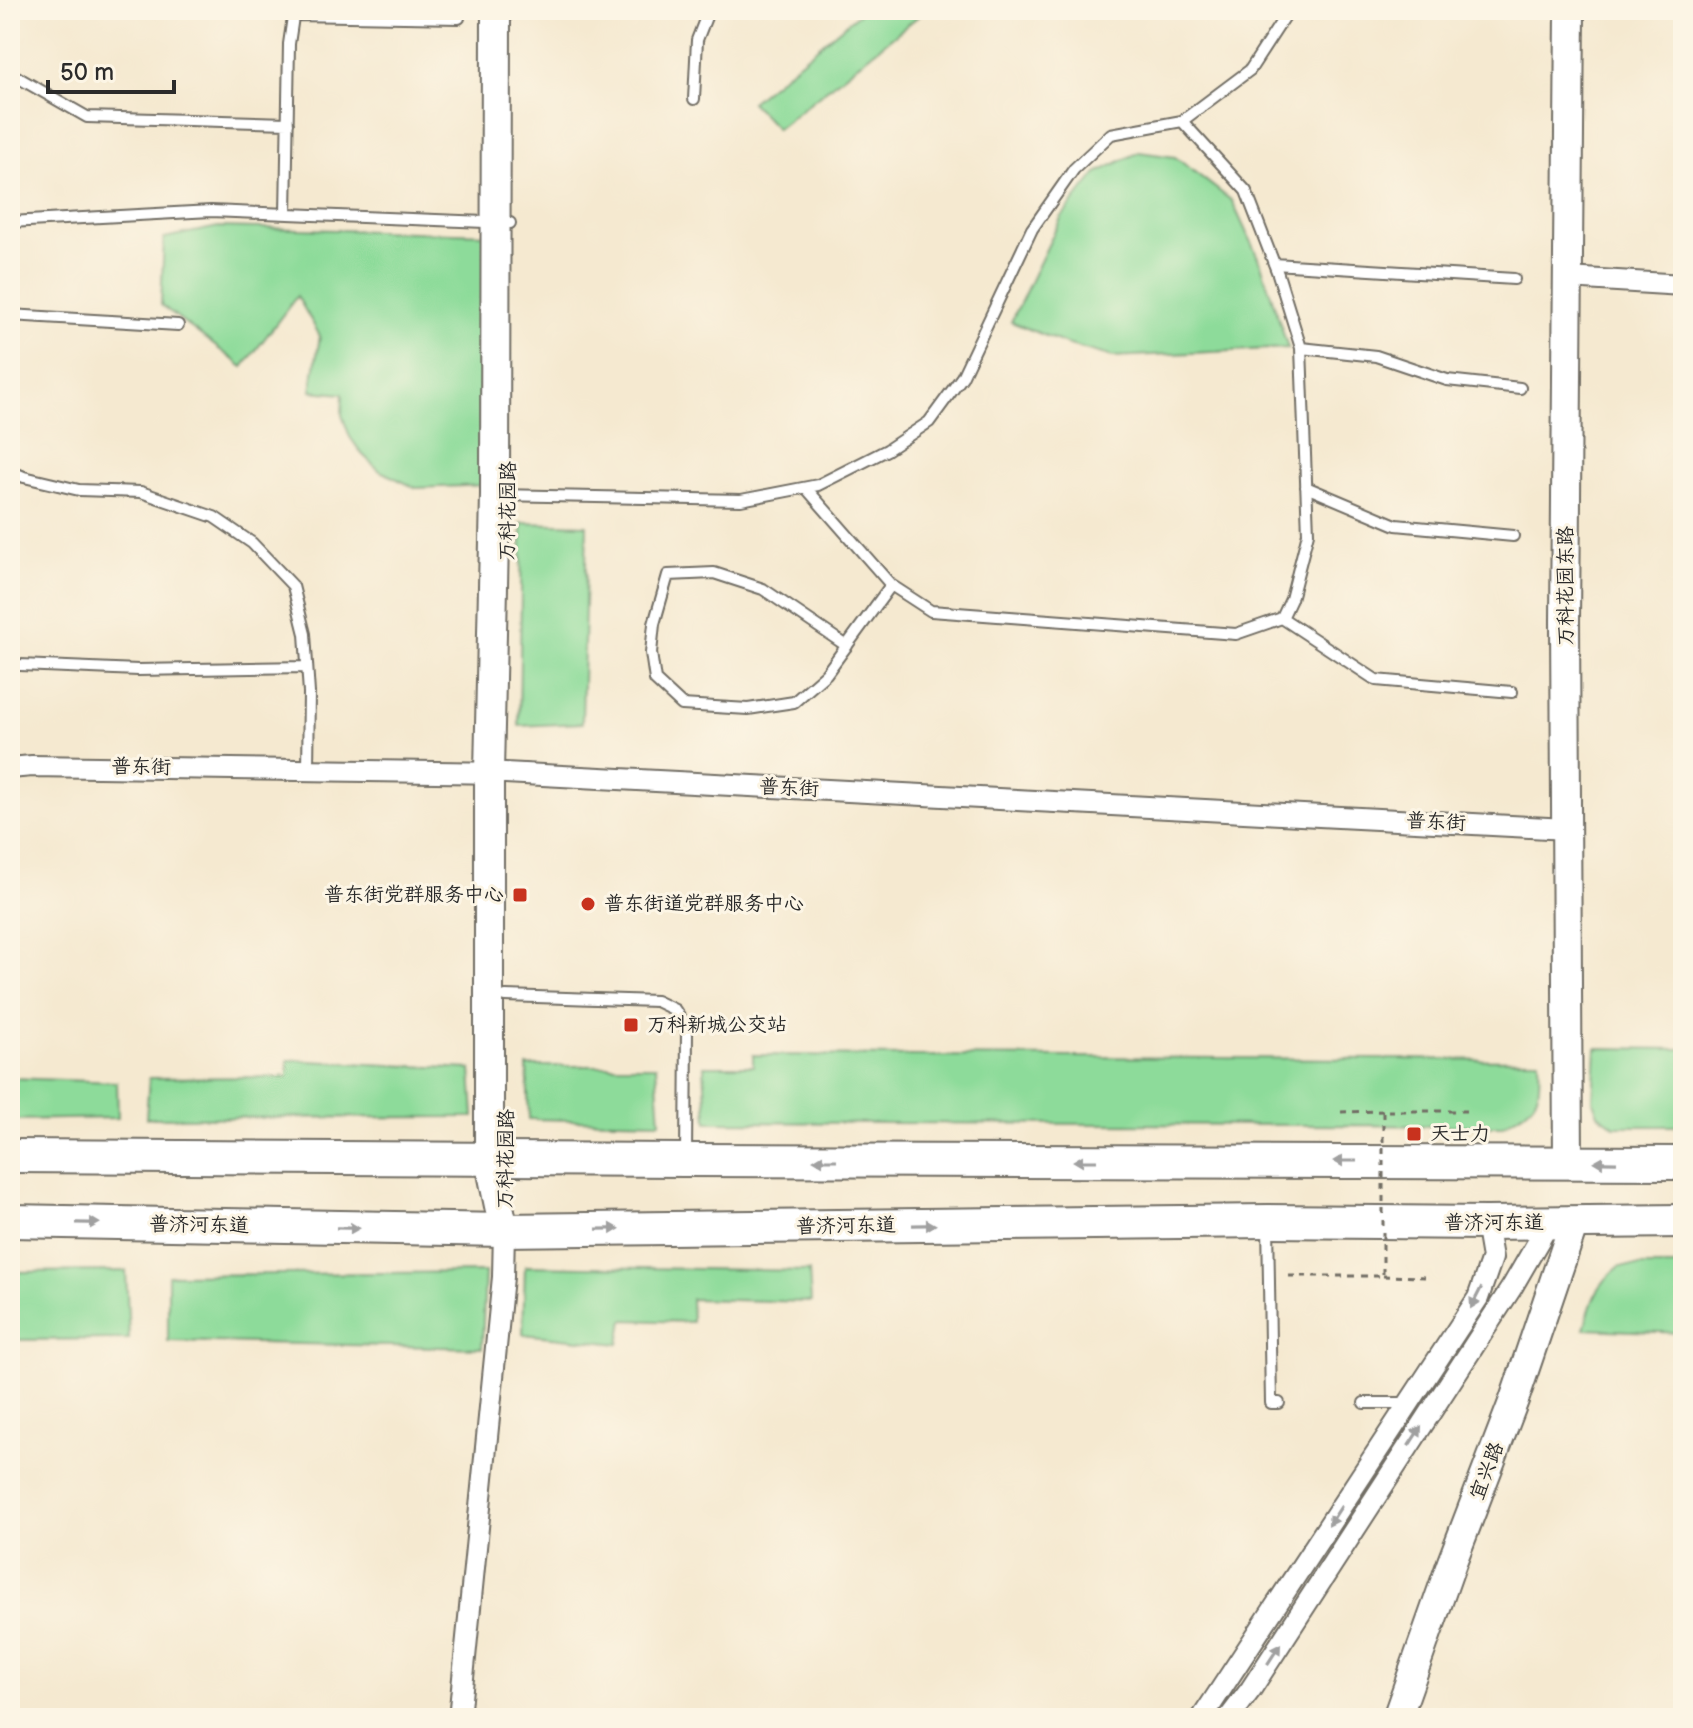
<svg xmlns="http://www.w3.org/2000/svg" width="1693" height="1728" viewBox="0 0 1693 1728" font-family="'Balsamiq Sans','LXGW WenKai TC',sans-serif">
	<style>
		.green { fill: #8ddb9a; stroke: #5c8362; stroke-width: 2 }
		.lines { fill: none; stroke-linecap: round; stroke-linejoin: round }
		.lane-casing { stroke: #726e65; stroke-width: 14 }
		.street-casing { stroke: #726e65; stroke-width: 24 }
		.secondary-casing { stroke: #726e65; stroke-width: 32 }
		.primary-casing { stroke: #726e65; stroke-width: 36 }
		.path { stroke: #726e65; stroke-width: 3; stroke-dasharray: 6 6; stroke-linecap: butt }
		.lane { stroke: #fff; stroke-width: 10 }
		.street { stroke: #fff; stroke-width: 20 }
		.secondary { stroke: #fff; stroke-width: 28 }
		.primary { stroke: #fff; stroke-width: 32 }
		.path-bridge { stroke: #726e65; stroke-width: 3; stroke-dasharray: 6 6; stroke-linecap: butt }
		.oneway { fill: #a0a0a0 }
		.poi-dot { fill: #c8321e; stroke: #fcf5e5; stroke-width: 3 }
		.labels { text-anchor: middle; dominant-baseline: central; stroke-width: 6; stroke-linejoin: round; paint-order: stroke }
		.street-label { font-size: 20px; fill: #2b2b2b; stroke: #fcf5e5 }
		.poi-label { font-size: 20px; fill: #2b2b2b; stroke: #fcf5e5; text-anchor: start }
	</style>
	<rect width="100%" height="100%" fill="#fcf5e5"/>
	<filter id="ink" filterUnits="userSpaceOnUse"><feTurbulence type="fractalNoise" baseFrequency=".0125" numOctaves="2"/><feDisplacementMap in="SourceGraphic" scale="16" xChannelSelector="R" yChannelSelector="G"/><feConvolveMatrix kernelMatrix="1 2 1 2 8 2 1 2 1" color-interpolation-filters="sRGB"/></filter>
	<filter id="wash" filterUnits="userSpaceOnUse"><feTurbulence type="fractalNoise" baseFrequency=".006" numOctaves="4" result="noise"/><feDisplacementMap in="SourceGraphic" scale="32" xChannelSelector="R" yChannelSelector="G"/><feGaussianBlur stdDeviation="1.8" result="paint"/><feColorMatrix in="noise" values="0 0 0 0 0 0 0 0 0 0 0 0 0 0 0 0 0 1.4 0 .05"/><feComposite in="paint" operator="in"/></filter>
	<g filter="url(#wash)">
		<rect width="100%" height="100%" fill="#f5e9d0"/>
		<!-- green -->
		<path class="green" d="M863 10H926L777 129 751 102Z
			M1139 152 1175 157 1232 201 1261 264 1288 348 1113 357 1066 344 1011 322 1061 218 1097 173Z
			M218 227 491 234 487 485 416 488 380 471 362 454 350 437 342 415 343 394 311 391 320 336 297 296 243 367 161 305 164 238Z
			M522 523 587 525 582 723 519 726Z
			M1596 1048 1683 1049V1126H1615L1598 1114 1593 1100Z
			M753 1055 1539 1060C1541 1103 1537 1105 1501 1126L707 1122 704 1066H753Z
			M288 1060 471 1069 474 1117 146 1118 149 1078 288 1077Z
			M527 1066H656L660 1122 529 1119Z
			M10 1078 117 1082 118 1118 10 1120Z
			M525 1266 809 1271 811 1302 691 1299 692 1322 623 1320 619 1344 523 1334Z
			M1620 1266H1683V1333L1584 1329C1592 1300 1596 1285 1620 1266Z
			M126 1271 129 1339 10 1340V1272Z
			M485 1272 482 1348 168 1341V1275Z"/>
	</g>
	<g filter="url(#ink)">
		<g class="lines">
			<!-- lane casing -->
			<g class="lane-casing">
				<path id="lane" d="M266 10 294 15 459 18
					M10 73 87 117 288 123
					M694 99 697 40 708 12 711 10
					M286 214 289 44 294 10
					M10 222 211 211 510 223
					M1274 264 1514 279
					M10 315 178 325
					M1301 348 1376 356 1447 380 1520 388
					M10 471 24 477 79 490 141 492 214 517 252 543 293 586 305 634 309 693 308 769
					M1306 487 1396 525 1513 536
					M806 488 891 585 931 611 1236 634 1282 618 1291 599 1308 533 1301 348 1278 274 1246 191 1182 121
					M497 495 741 500 818 485 887 450 929 422 962 377 1032 229 1074 169 1111 134 1182 121 1250 70 1289 10
					M1282 618 1376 680 1512 692
					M847 646 763 589 714 573 668 575 654 624 651 653 655 680 682 705 748 709 794 702 826 674 891 585
					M10 663 20 665 138 670 307 667
					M506 996 656 1001 675 1010 687 1030 686 1157
					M1268 1223 1271 1403H1279
					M1364 1403H1409"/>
			</g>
			<!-- street casing -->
			<g class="street-casing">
				<path id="street" d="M1568 278 1683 285
					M10 768 32 766 505 773 1567 829
					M459 1718 503 1277 504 1230
					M1202 1718 1478 1298 1492 1258 1486 1223
					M1229 1718 1251 1689 1512 1287 1549 1223"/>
			</g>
			<!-- secondary casing -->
			<g class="secondary-casing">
				<path id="secondary" d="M496 10 495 494 489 772V1158L504 1230
					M1568 1162 1565 622 1570 10
					M1397 1718 1452 1562 1514 1400 1574 1223"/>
			</g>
			<!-- primary casing -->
			<g class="primary-casing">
				<path id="primary" d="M10 1156 686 1160 1683 1163
					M10 1221 504 1230 1268 1221 1486 1223 1683 1221"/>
			</g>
			<!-- path -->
			<path class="path" d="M1341 1112 1383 1111
				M1383 1276 1428 1277"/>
			<!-- lane -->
			<use href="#lane" class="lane"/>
			<!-- street -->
			<use href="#street" class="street"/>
			<!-- secondary -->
			<use href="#secondary" class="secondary"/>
			<!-- primary -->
			<use href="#primary" class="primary"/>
			<!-- path-bridge -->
			<path class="path-bridge" d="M1289 1276H1383V1111H1469"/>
		</g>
		<!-- one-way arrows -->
		<defs><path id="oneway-solid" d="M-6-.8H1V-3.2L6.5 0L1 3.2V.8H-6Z" transform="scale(2)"/></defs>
		<g class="oneway">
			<use href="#oneway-solid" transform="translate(825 1160) rotate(-180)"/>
			<use href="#oneway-solid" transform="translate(1085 1161) rotate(-180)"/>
			<use href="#oneway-solid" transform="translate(1345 1161) rotate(-180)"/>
			<use href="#oneway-solid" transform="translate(1605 1162) rotate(-179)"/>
			<use href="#oneway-solid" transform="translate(88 1223) rotate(1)"/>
			<use href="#oneway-solid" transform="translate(924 1225) rotate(-1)"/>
			<use href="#oneway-solid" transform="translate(348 1228) rotate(1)"/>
			<use href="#oneway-solid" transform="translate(608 1229) rotate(-1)"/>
			<use href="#oneway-solid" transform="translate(1476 1298) rotate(117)"/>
			<use href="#oneway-solid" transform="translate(1415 1436) rotate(-57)"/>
			<use href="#oneway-solid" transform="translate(1335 1516) rotate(123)"/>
			<use href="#oneway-solid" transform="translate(1274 1654) rotate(-57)"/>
		</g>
	</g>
	<!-- markers -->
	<g class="poi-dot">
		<rect x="512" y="887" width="16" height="16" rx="4"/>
		<circle cx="588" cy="904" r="8"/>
		<rect x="623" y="1017" width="16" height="16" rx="4"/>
		<rect x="1406" y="1126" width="16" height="16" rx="4"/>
	</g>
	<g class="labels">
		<!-- street labels -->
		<g class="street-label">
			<text transform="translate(508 511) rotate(-89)">万科花园路</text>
			<text transform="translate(1566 586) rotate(-90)">万科花园东路</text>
			<text transform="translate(141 767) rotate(1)">普东街</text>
			<text transform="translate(789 788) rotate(3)">普东街</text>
			<text transform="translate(1436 822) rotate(3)">普东街</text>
			<text transform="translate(506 1159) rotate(-89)">万科花园路</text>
			<text x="1494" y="1223">普济河东道</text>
			<text transform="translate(199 1225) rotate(1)">普济河东道</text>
			<text transform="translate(846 1226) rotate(-1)">普济河东道</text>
			<text transform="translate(1487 1471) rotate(-69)">宜兴路</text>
		</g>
		<!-- poi labels -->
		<g class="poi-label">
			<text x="504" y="895" text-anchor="end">普东街党群服务中心</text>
			<text x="604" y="904">普东街道党群服务中心</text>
			<text x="647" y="1025">万科新城公交站</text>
			<text x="1430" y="1134">天士力</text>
		</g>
	</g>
	<!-- margin -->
	<rect width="1693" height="1728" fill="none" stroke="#fcf5e5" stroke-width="40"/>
	<!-- scale -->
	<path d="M48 80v12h126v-12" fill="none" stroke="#2b2b2b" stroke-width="4"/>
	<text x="60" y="80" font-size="24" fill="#2b2b2b" stroke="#fcf5e5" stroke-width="6" paint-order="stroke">50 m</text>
</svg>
